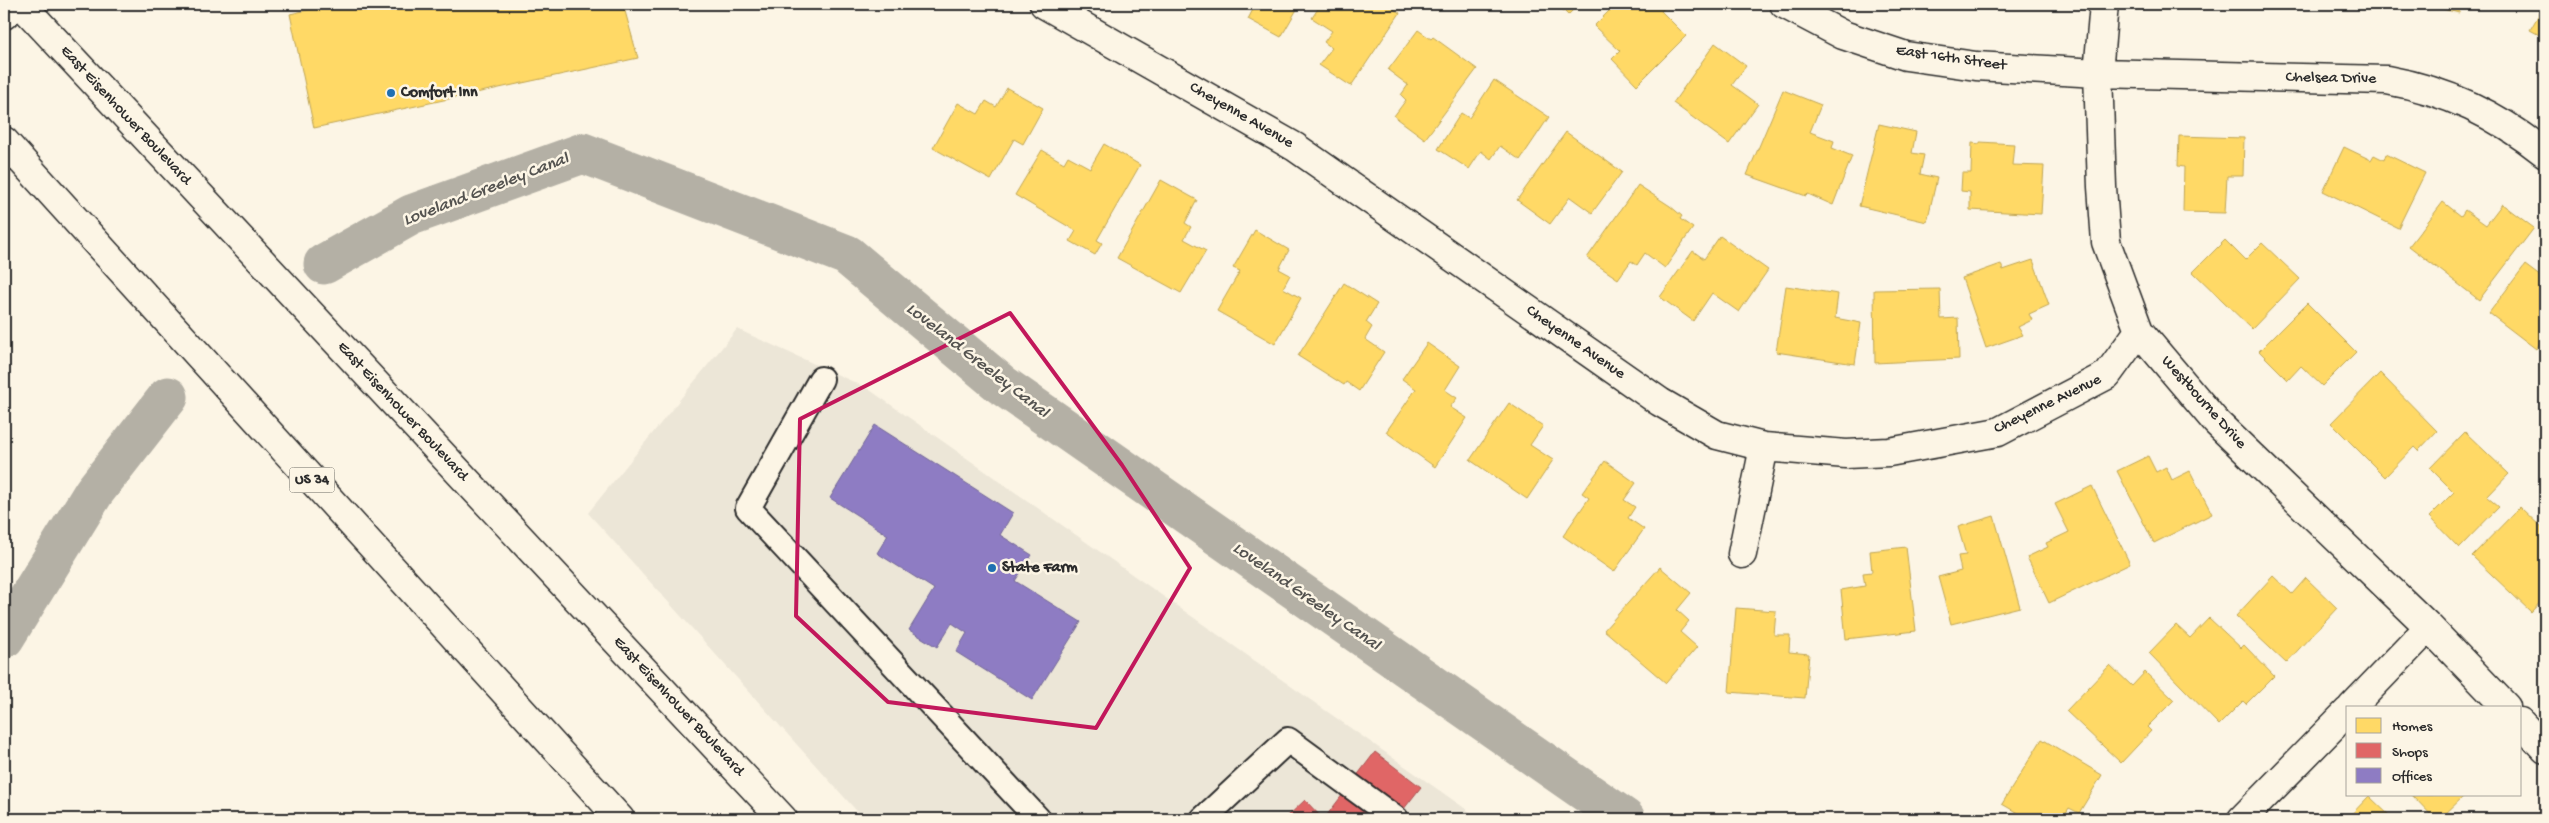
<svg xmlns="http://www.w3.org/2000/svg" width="2549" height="823" viewBox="0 0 2549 823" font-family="'Gochi Hand',sans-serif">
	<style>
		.built { fill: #ece6d7 }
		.homes { fill: #ffd966; stroke: #bfa554 }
		.shops { fill: #e06666; stroke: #aa5454 }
		.offices { fill: #8e7cc3; stroke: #706495 }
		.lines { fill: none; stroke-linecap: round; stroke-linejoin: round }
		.canal { stroke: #b4b0a5; stroke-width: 41 }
		.lane-casing { stroke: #2b2b2b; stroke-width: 28 }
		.street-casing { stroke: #2b2b2b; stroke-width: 31 }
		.highway-casing { stroke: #2b2b2b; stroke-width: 31 }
		.lane { stroke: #fcf5e5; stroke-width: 24 }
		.street { stroke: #fcf5e5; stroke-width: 28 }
		.highway { stroke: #fcf5e5; stroke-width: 28 }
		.marked { fill: none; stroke: #c2185b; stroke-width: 4; stroke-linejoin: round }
		.poi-dot { fill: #1f6fb2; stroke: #fcf5e5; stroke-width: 2 }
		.labels { text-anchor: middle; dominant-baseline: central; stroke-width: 5; stroke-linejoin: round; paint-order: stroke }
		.shield { fill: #fcf5e5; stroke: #6a6863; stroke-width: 1 }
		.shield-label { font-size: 15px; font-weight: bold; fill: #2b2b2b }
		.street-label { font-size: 16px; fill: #2b2b2b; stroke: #fcf5e5 }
		.poi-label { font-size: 16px; font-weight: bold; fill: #2b2b2b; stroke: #fcf5e5; text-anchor: start }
		.water-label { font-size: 18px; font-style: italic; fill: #545350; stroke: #fcf5e5 }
	</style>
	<rect width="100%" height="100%" fill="#fcf5e5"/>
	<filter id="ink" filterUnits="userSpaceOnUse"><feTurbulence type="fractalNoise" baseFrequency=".02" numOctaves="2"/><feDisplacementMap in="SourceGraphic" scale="10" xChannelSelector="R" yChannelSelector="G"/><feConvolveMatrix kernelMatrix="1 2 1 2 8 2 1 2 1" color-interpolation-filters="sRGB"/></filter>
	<g filter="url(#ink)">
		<!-- built -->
		<path class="built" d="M737 329 867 388 1480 819H864L588 513Z"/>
		<!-- homes -->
		<path class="homes" d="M333 4H623L638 58 314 128 290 14Z
			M1256 4H1300L1281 37 1248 19Z
			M1321 4H1386L1400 13 1351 86 1319 65 1332 48 1324 42 1332 31 1312 18Z
			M1557 4H1579L1568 15Z
			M1616 4H1665L1667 6 1661 11 1686 36 1637 85 1612 59 1620 51 1594 26Z
			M2423 4H2461L2459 13Z
			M2545 4V38L2530 30Z
			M1418 30 1431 39 1433 37 1477 69 1425 139 1394 116 1406 100 1401 95 1408 85 1388 70Z
			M1715 43 1746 66 1732 85 1758 104 1729 144 1673 103Z
			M1494 80 1549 117 1520 160 1500 146 1491 159 1481 151 1469 169 1438 149 1461 113 1469 118Z
			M1007 88 1043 108 1023 144 1014 139 991 180 933 148 958 103 978 114 986 101 996 107Z
			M1783 90 1821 105 1810 132 1834 141 1832 148 1852 156 1833 205 1808 194 1806 196 1747 175Z
			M1879 124 1916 132 1912 153 1924 155 1920 174 1937 178 1927 222 1859 206Z
			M1566 132 1622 172 1592 213 1570 197 1550 224 1517 200Z
			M2179 136 2244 138 2243 176H2227L2225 213 2183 212 2184 167 2178 166Z
			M1980 142 2014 144 2012 165 2044 166 2041 214 1970 210V192L1961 191 1962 173H1971L1972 143 1980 144Z
			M1104 144 1140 165 1097 240 1102 243 1095 255 1070 241 1076 231 1015 195 1042 150 1064 163 1068 156 1090 168Z
			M2344 147 2371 160 2374 155 2384 160 2386 154 2425 173 2398 228 2323 191Z
			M1161 180 1197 200 1185 223 1191 227 1184 239 1206 251 1181 293 1117 258Z
			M1638 185 1670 206 1682 216 1680 219 1693 228 1665 268 1645 253 1637 265 1631 261 1618 279 1587 258Z
			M2443 202 2461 216 2465 210 2486 225 2502 204 2534 228 2479 300 2409 246Z
			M1255 230 1289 250 1279 269 1290 275 1283 288 1301 298 1275 344 1217 311 1240 271 1233 268Z
			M1720 236 1768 270 1739 312 1712 293 1693 321 1660 297 1693 251 1704 259Z
			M2225 240 2245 260 2262 243 2300 279 2252 329 2193 272Z
			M2033 260 2049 305 2029 314 2032 320 2018 327 2023 335 1986 348 1962 278 2001 264 2003 270Z
			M2525 265 2541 277 2545 271V336L2536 349 2489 313Z
			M1344 283 1377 304 1366 322 1372 327 1365 339 1384 352 1359 391 1346 382 1344 385 1298 356Z
			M1786 286 1838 294 1835 318 1861 323 1855 364 1776 352Z
			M1940 289 1941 319 1958 318 1959 359 1875 363 1874 290Z
			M2307 303 2356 352 2322 386 2301 366 2288 380 2259 351Z
			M1427 343 1460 366 1445 390 1457 398 1450 407 1467 418 1435 467 1386 432 1416 389 1402 379Z
			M2380 373 2437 431 2418 451 2414 447 2385 477 2331 423Z
			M1509 403 1543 426 1530 445 1553 460 1527 499 1470 460Z
			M2465 432 2509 474 2487 497 2499 507 2459 548 2429 517 2454 492 2430 468Z
			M2148 456 2156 472 2166 467 2172 480 2190 471 2212 514 2154 543 2117 471Z
			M1605 461 1636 483 1624 500 1635 507 1628 518 1644 529 1614 572 1563 536 1589 498 1582 493Z
			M2092 486 2130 564 2049 603 2027 557 2048 547 2046 543 2069 532 2055 504Z
			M2520 507 2545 531V597L2531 612 2472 556Z
			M1994 516 2020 607 1951 624 1938 577 1961 571 1958 556 1966 555 1958 527Z
			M1906 547 1916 631 1846 639 1841 590 1865 586 1863 573 1872 572 1870 551Z
			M1660 567 1691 593 1677 610 1689 621 1680 632 1697 647 1666 683 1604 630Z
			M2273 576 2292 594 2306 578 2337 608 2286 663 2236 616Z
			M1736 608 1776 611 1774 635H1790L1789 652 1809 654 1805 698 1729 692Z
			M2209 618 2241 648 2244 645 2274 676 2246 704 2243 701 2219 725 2149 653 2176 625 2190 638Z
			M2110 665 2132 686 2145 672 2174 700 2147 727 2151 731 2121 763 2066 711Z
			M2042 739 2102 775 2079 813 2069 808 2062 819 2054 814 2051 819H2028L2002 804Z
			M2411 794H2466L2440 819H2435Z
			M2369 796 2393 819H2347Z"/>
		<!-- shops -->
		<path class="shops" d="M1375 752 1421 787 1396 819H1324Z
			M1305 800 1323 819H1289L1287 817Z"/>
		<!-- offices -->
		<path class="offices" d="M875 425 1013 513 1000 535 1032 555 1015 581 1081 622 1032 700 956 652 967 633 952 623 937 647 909 630 934 589 877 553 888 535 830 498Z"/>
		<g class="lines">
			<!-- canal -->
			<path class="canal" d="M324 264 411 215 583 153 847 255 1002 385 1625 819
				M4 638 94 492 168 397"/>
			<!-- lane casing -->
			<g class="lane-casing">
				<path id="lane" d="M821 379 748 508 1038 819
					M1203 819 1288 740 1396 819"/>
			</g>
			<!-- street casing -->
			<g class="street-casing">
				<path id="street" d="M1044 4 1295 147 1660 402 1717 435 1764 447 1846 454 1889 452 1998 432 2107 375 2139 331
					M1784 4 1843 35 1906 56 1976 66 2098 73 2387 80C2448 91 2497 115 2545 153
					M2104 4 2098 73 2102 187 2106 242 2139 331 2216 422 2429 627 2506 707
					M4 15 16 4
					M1742 554 1764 447
					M2352 707 2429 627
					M2520 722 2545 749
					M2242 819 2348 711"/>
			</g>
			<!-- highway casing -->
			<g class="highway-casing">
				<path id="highway" d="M21 4 783 819
					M4 141 620 819"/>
			</g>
			<!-- lane -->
			<use href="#lane" class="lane"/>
			<!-- street -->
			<use href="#street" class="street"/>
			<!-- highway -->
			<use href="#highway" class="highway"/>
		</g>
	</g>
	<!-- marked area -->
	<path class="marked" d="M1010 313 1122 465 1190 568 1096 728 888 702 796 616 800 419Z"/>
	<!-- markers -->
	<g class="poi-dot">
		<circle cx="391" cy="93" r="5"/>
		<circle cx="992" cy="568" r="5"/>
	</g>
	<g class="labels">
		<!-- shield labels -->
		<rect class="shield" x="289.5" y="467.5" width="45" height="25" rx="4"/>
		<g class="shield-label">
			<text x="312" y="480">US 34</text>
		</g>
		<!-- street labels -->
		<g class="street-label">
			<text transform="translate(1951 59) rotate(8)">East 16th Street</text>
			<text transform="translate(2331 79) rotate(1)">Chelsea Drive</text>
			<text transform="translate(125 116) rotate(47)">East Eisenhower Boulevard</text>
			<text transform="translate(1241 116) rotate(30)">Cheyenne Avenue</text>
			<text transform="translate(1575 343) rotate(35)">Cheyenne Avenue</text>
			<text transform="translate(2203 403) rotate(48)">Westbourne Drive</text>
			<text transform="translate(2048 405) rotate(-26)">Cheyenne Avenue</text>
			<text transform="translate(402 412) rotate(47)">East Eisenhower Boulevard</text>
			<text transform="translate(678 707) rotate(47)">East Eisenhower Boulevard</text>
		</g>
		<!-- poi labels -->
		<g class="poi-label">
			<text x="401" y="93">Comfort Inn</text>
			<text x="1002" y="568">State Farm</text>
		</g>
		<!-- water labels -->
		<g class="water-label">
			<text transform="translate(486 190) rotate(-21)">Loveland Greeley Canal</text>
			<text transform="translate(977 361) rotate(38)">Loveland Greeley Canal</text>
			<text transform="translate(1306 597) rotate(35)">Loveland Greeley Canal</text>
		</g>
	</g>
	<!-- margin -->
	<rect width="2549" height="823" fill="none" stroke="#fcf5e5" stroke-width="20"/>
	<rect x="10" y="10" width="2529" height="803" fill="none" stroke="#2b2b2b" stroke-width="2" filter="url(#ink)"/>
	<!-- legend -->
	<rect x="2346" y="706" width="175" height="90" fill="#fcf5e5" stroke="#a8a49b"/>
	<rect x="2356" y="718" width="25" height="15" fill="#ffd966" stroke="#a8a49b"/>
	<text x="2392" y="730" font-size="15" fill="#2b2b2b">Homes</text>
	<rect x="2356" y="743" width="25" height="15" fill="#e06666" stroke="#a8a49b"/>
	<text x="2392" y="756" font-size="15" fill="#2b2b2b">Shops</text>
	<rect x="2356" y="768" width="25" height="15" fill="#8e7cc3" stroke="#a8a49b"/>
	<text x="2392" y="780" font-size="15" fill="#2b2b2b">Offices</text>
</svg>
